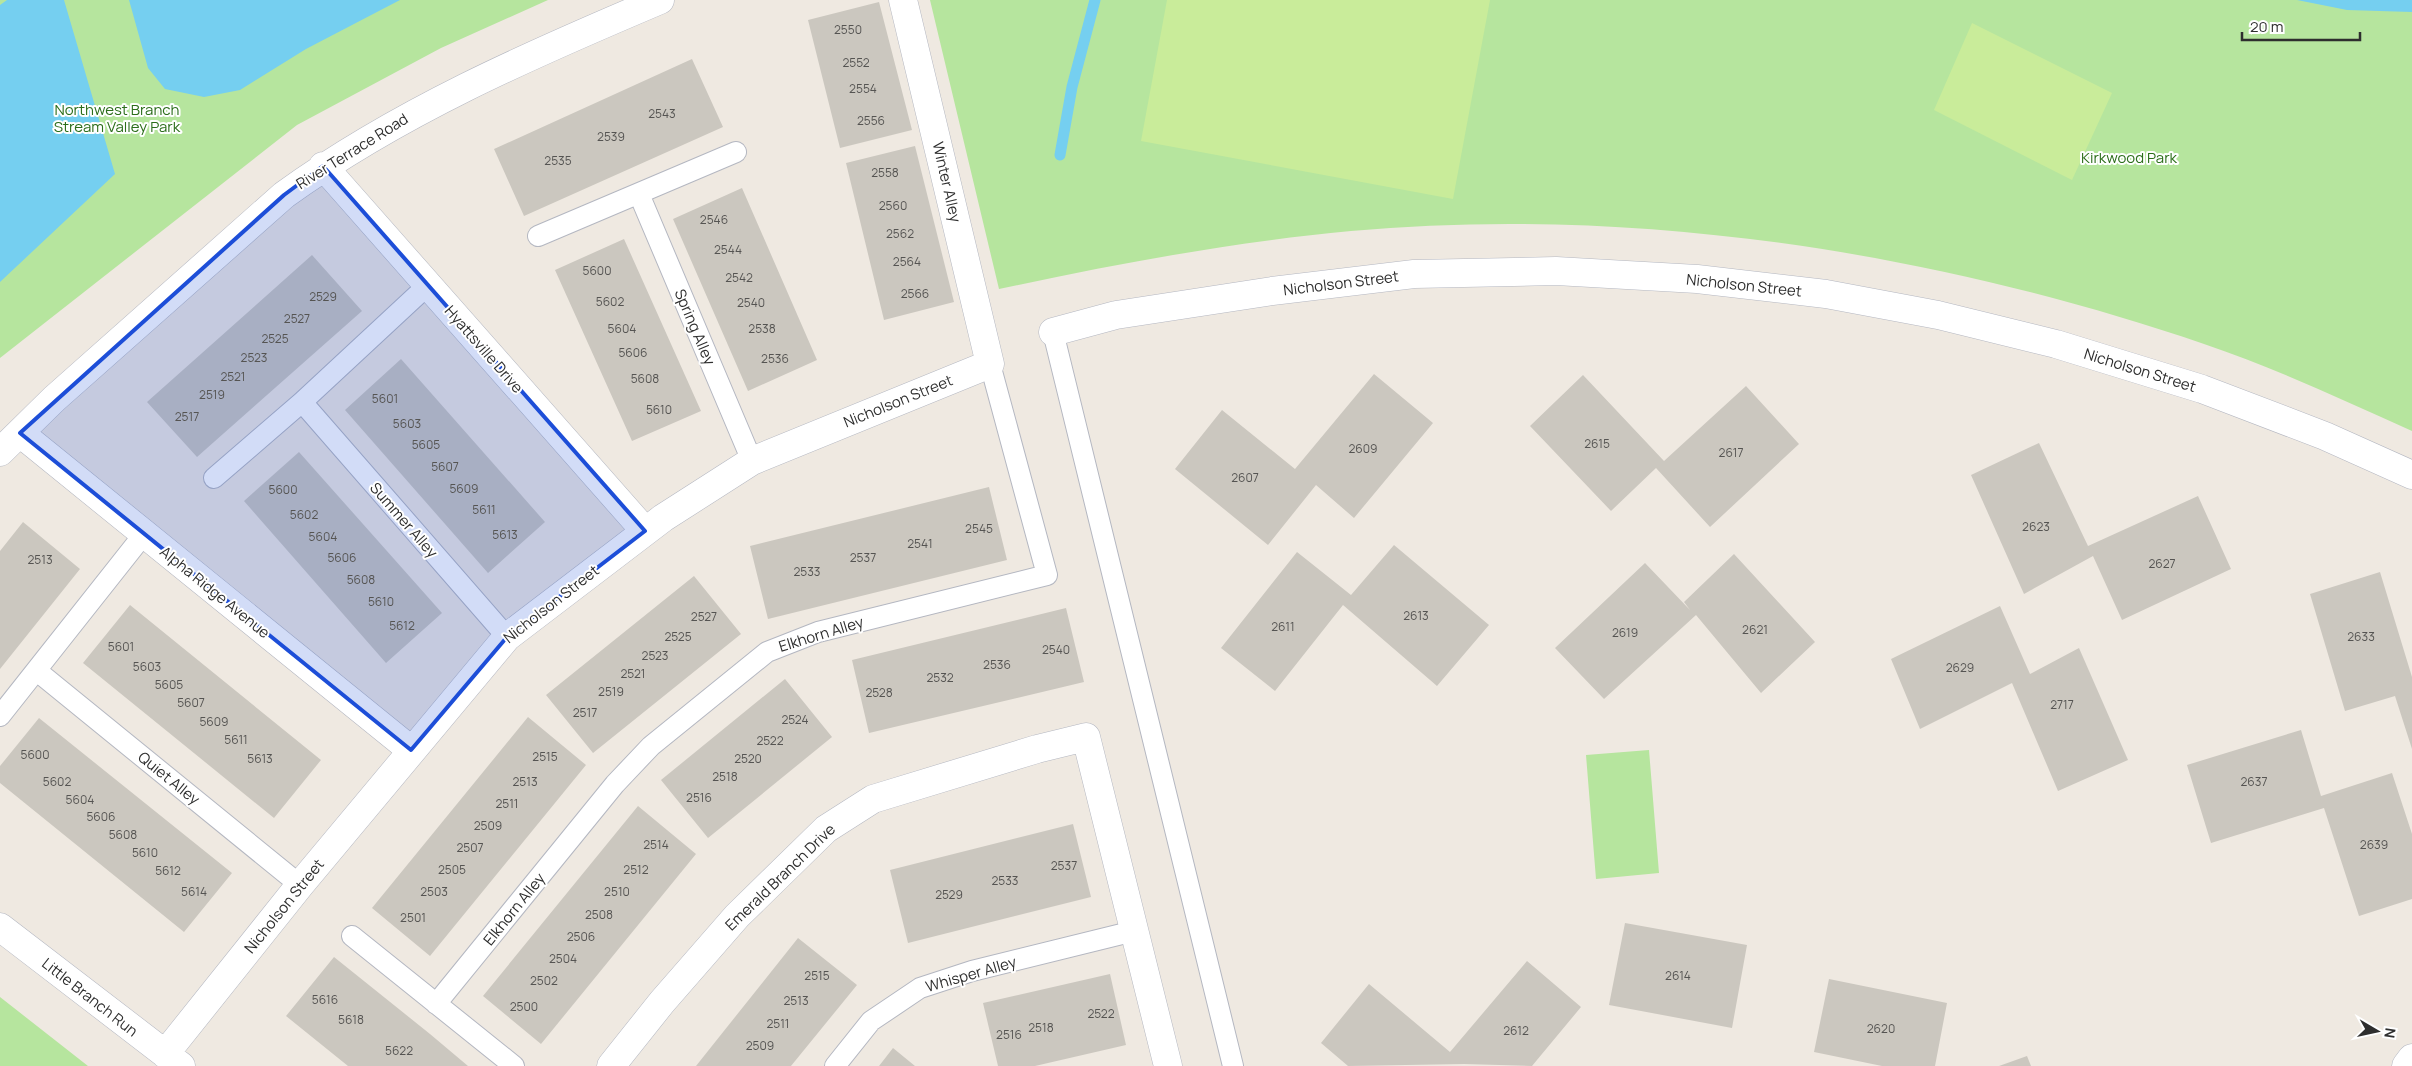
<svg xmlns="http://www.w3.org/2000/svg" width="2412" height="1066" viewBox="0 0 2412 1066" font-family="Manrope,sans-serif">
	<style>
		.green { fill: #b6e59e }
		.pitch { fill: #c9ec9a }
		.water { fill: #75cff0 }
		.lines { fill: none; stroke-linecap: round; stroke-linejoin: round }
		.stream { stroke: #75cff0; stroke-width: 11 }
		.building { fill: #cbc7bf }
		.lane-casing { stroke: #b4b7c1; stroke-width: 22 }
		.street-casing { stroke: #b4b7c1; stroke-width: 29 }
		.lane { stroke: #fff; stroke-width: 20 }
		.street { stroke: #fff; stroke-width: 28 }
		.marked { fill: #1d4ed8; fill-opacity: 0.2; stroke: #1d4ed8; stroke-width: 4; stroke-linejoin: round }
		.labels { text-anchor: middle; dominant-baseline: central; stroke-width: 4; stroke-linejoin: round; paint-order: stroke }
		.number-label { font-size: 12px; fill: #555452 }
		.park-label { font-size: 15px; fill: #2c6e1b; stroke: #fff }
		.street-label { font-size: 15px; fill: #2e2e2e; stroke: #fff }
	</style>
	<rect width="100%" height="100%" fill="#efe9e1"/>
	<!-- green -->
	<path class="green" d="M0 0H548L441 48 297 125 0 358Z
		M930 0H2412V431C2343 400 2275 368 2204 344 1935 252 1634 205 1351 231 1232 242 1116 264 999 289Z
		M1649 750 1659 873 1596 879 1586 755Z
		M0 997 88 1066H0Z"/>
	<!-- pitch -->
	<path class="pitch" d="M1167 0H1490L1453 199 1141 141Z
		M1972 23 2112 93 2072 180 1934 110Z"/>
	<!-- water -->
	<path class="water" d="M7 0H64L115 174 0 282V5Z
		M129 0H400L306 49 240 90 204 97 165 89 148 68Z
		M2297 0H2412V12L2347 10Z"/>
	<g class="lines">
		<!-- stream -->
		<path class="stream" d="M1060 155 1072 87 1095 0"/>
	</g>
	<!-- building -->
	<path class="building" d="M879 2 912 130 840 148 808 20Z
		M692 59 723 127 524 216 494 149Z
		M915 146 954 302 884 320 846 163Z
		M742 188 817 360 748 391 673 219Z
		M624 239 701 411 632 441 555 270Z
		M312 255 362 311 197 457 147 402Z
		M401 359 545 522 488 573 345 410Z
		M1374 374 1433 423 1354 518 1316 485 1268 545 1175 469 1222 410 1295 469Z
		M1583 375 1664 461 1746 386 1799 444 1710 527 1656 468 1611 511 1530 426Z
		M2039 443 2088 546 2198 496 2231 569 2122 620 2093 556 2024 594 1971 475Z
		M299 452 442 613 386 663 244 501Z
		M989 487 1007 560 768 619 750 546Z
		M23 522 80 569 0 669V551Z
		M1394 545 1489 625 1437 686 1343 605 1275 691 1221 648 1297 552 1351 595Z
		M1734 554 1815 642 1761 693 1696 615 1604 699 1555 648 1645 563 1690 610 1684 602Z
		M2380 572 2412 677V749L2395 696 2345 711 2310 594Z
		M694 576 741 634 593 753 546 695Z
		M130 605 321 760 274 818 83 663Z
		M2000 606 2030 674 2079 648 2128 760 2058 791 2012 683 1920 729 1891 659Z
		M1066 608 1084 682 869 733 852 660Z
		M785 679 832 737 708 838 661 780Z
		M528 717 586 765 430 956 372 908Z
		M39 718 232 873 184 932 0 783V766Z
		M2301 730 2321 796 2392 773 2412 834V899L2359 916 2324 808 2211 843 2187 765Z
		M638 806 696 854 541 1044 483 996Z
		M1073 824 1091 897 908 943 890 870Z
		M1625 923 1747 945 1732 1028 1609 1005Z
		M798 938 857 985 791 1066H696Z
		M334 957 430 1034 468 1066H348L286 1016Z
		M1527 961 1581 1007 1532 1066 1464 1064 1348 1066 1321 1043 1369 984 1450 1052Z
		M1110 974 1126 1045 1035 1066H998L983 1003Z
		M1829 979 1947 1003 1935 1066H1882L1814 1052Z
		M893 1048 915 1066H879Z
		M2027 1056 2031 1066H1999Z"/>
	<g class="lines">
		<!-- lane casing -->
		<g class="lane-casing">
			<path id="lane" d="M639 194 752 461
				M538 236 736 152
				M1053 332 1233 1066
				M302 402 507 637
				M214 478 302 402 428 285
				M37 671 300 885
				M0 716 144 534
				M352 936 514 1066
				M436 1004 615 784 651 746 767 652 818 632 1047 575 990 364
				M835 1066 871 1021 920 988 972 971 1134 931"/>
		</g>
		<!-- street casing -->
		<g class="street-casing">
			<path id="street" d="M323 166 645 531
				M1053 332 1116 315 1272 291 1414 274 1556 271 1697 279 1826 294 1938 315 2056 344 2202 389 2325 436 2412 475
				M20 433 411 750
				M0 452 54 399 284 195C399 112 530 55 660 0
				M0 927 181 1066
				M165 1054 300 885 507 637 663 518 752 461 990 364 903 0
				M611 1066 662 1002 737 916 826 829 873 799 1037 749 1086 737 1168 1066
				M2406 1066 2412 1058"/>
		</g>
		<!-- lane -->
		<use href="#lane" class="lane"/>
		<!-- street -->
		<use href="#street" class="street"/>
	</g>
	<!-- marked area -->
	<path class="marked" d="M323 166 645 531 507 637 411 750 20 433 284 195Z"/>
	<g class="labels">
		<!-- number labels -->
		<g class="number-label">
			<text x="848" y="29">2550</text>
			<text x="856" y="62">2552</text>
			<text x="863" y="88">2554</text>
			<text x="662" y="113">2543</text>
			<text x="871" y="120">2556</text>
			<text x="611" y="136">2539</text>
			<text x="558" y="160">2535</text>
			<text x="885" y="172">2558</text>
			<text x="893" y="205">2560</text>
			<text x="714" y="219">2546</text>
			<text x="900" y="233">2562</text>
			<text x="728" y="249">2544</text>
			<text x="907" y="261">2564</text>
			<text x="597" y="270">5600</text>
			<text x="739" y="277">2542</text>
			<text x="915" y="293">2566</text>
			<text x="323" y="296">2529</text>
			<text x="610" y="301">5602</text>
			<text x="751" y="302">2540</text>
			<text x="297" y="318">2527</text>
			<text x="622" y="328">5604</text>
			<text x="762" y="328">2538</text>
			<text x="275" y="338">2525</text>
			<text x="633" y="352">5606</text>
			<text x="254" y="357">2523</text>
			<text x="775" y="358">2536</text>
			<text x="233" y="376">2521</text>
			<text x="645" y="378">5608</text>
			<text x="212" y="394">2519</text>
			<text x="385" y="398">5601</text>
			<text x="659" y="409">5610</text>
			<text x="187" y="416">2517</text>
			<text x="407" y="423">5603</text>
			<text x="1597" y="443">2615</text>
			<text x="426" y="444">5605</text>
			<text x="1363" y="448">2609</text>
			<text x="1731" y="452">2617</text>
			<text x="445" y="466">5607</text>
			<text x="1245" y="477">2607</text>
			<text x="464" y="488">5609</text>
			<text x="283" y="489">5600</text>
			<text x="484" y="509">5611</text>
			<text x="304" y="514">5602</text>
			<text x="2036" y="526">2623</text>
			<text x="979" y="528">2545</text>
			<text x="505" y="534">5613</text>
			<text x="323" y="536">5604</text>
			<text x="920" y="543">2541</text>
			<text x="342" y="557">5606</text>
			<text x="863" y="557">2537</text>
			<text x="40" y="559">2513</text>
			<text x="2162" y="563">2627</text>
			<text x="807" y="571">2533</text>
			<text x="361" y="579">5608</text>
			<text x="381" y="601">5610</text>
			<text x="1416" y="615">2613</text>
			<text x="704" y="616">2527</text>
			<text x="402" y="625">5612</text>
			<text x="1283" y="626">2611</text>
			<text x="1755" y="629">2621</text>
			<text x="1625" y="632">2619</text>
			<text x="678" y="636">2525</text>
			<text x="2361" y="636">2633</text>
			<text x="121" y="646">5601</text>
			<text x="1056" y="649">2540</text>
			<text x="655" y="655">2523</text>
			<text x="997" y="664">2536</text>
			<text x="147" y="666">5603</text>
			<text x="1960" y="667">2629</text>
			<text x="633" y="673">2521</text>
			<text x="940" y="677">2532</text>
			<text x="169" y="684">5605</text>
			<text x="611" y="691">2519</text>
			<text x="879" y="692">2528</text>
			<text x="191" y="702">5607</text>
			<text x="2062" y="704">2717</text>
			<text x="585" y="712">2517</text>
			<text x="795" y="719">2524</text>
			<text x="214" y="721">5609</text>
			<text x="236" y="739">5611</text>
			<text x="770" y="740">2522</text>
			<text x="35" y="754">5600</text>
			<text x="545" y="756">2515</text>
			<text x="260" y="758">5613</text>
			<text x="748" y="758">2520</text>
			<text x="725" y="776">2518</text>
			<text x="57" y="781">5602</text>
			<text x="525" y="781">2513</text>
			<text x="2254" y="781">2637</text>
			<text x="699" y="797">2516</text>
			<text x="80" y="799">5604</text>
			<text x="507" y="803">2511</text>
			<text x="101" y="816">5606</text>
			<text x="488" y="825">2509</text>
			<text x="123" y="834">5608</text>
			<text x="656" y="844">2514</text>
			<text x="2374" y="844">2639</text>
			<text x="470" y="847">2507</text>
			<text x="145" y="852">5610</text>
			<text x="1064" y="865">2537</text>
			<text x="452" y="869">2505</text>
			<text x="636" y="869">2512</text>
			<text x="168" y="870">5612</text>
			<text x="1005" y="880">2533</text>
			<text x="194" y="891">5614</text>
			<text x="434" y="891">2503</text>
			<text x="617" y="891">2510</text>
			<text x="949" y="894">2529</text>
			<text x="599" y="914">2508</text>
			<text x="413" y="917">2501</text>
			<text x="581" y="936">2506</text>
			<text x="563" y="958">2504</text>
			<text x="817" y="975">2515</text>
			<text x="1678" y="975">2614</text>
			<text x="544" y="980">2502</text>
			<text x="325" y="999">5616</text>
			<text x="796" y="1000">2513</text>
			<text x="524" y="1006">2500</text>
			<text x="1101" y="1013">2522</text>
			<text x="351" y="1019">5618</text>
			<text x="778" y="1023">2511</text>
			<text x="1041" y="1027">2518</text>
			<text x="1881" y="1028">2620</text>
			<text x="1516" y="1030">2612</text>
			<text x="1009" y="1034">2516</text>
			<text x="760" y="1045">2509</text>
			<text x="399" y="1050">5622</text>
		</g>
		<!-- park labels -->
		<g class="park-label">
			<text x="117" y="109">Northwest Branch<tspan x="117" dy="17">Stream Valley Park</tspan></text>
			<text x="2129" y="157">Kirkwood Park</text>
		</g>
		<!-- street labels -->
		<g class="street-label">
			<text transform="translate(352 151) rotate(-32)">River Terrace Road</text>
			<text transform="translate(947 182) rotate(77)">Winter Alley</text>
			<text transform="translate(1341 283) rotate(-7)">Nicholson Street</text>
			<text transform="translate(1744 285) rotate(6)">Nicholson Street</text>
			<text transform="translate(695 327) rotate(67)">Spring Alley</text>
			<text transform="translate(484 349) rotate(49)">Hyattsville Drive</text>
			<text transform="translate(2140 370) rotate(17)">Nicholson Street</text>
			<text transform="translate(898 401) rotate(-22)">Nicholson Street</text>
			<text transform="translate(404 520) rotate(49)">Summer Alley</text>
			<text transform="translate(215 592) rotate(39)">Alpha Ridge Avenue</text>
			<text transform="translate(551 604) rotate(-38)">Nicholson Street</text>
			<text transform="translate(821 634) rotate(-17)">Elkhorn Alley</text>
			<text transform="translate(169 778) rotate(39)">Quiet Alley</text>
			<text transform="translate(780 877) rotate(-44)">Emerald Branch Drive</text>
			<text transform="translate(284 906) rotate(-51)">Nicholson Street</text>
			<text transform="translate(514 909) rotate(-51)">Elkhorn Alley</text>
			<text transform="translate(971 974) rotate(-16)">Whisper Alley</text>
			<text transform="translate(90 997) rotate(38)">Little Branch Run</text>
		</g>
	</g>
	<!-- north arrow -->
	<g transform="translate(2377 1031) rotate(99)" stroke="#ffffff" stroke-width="4" paint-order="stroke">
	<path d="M0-4L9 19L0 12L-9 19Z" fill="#2e2e2e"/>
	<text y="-8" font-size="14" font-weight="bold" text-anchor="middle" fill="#2e2e2e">N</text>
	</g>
	<!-- scale -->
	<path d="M2242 32v8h118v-8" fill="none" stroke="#2e2e2e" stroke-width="2.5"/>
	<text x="2250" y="32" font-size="15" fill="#2e2e2e" stroke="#ffffff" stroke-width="4" paint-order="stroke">20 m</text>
</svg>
